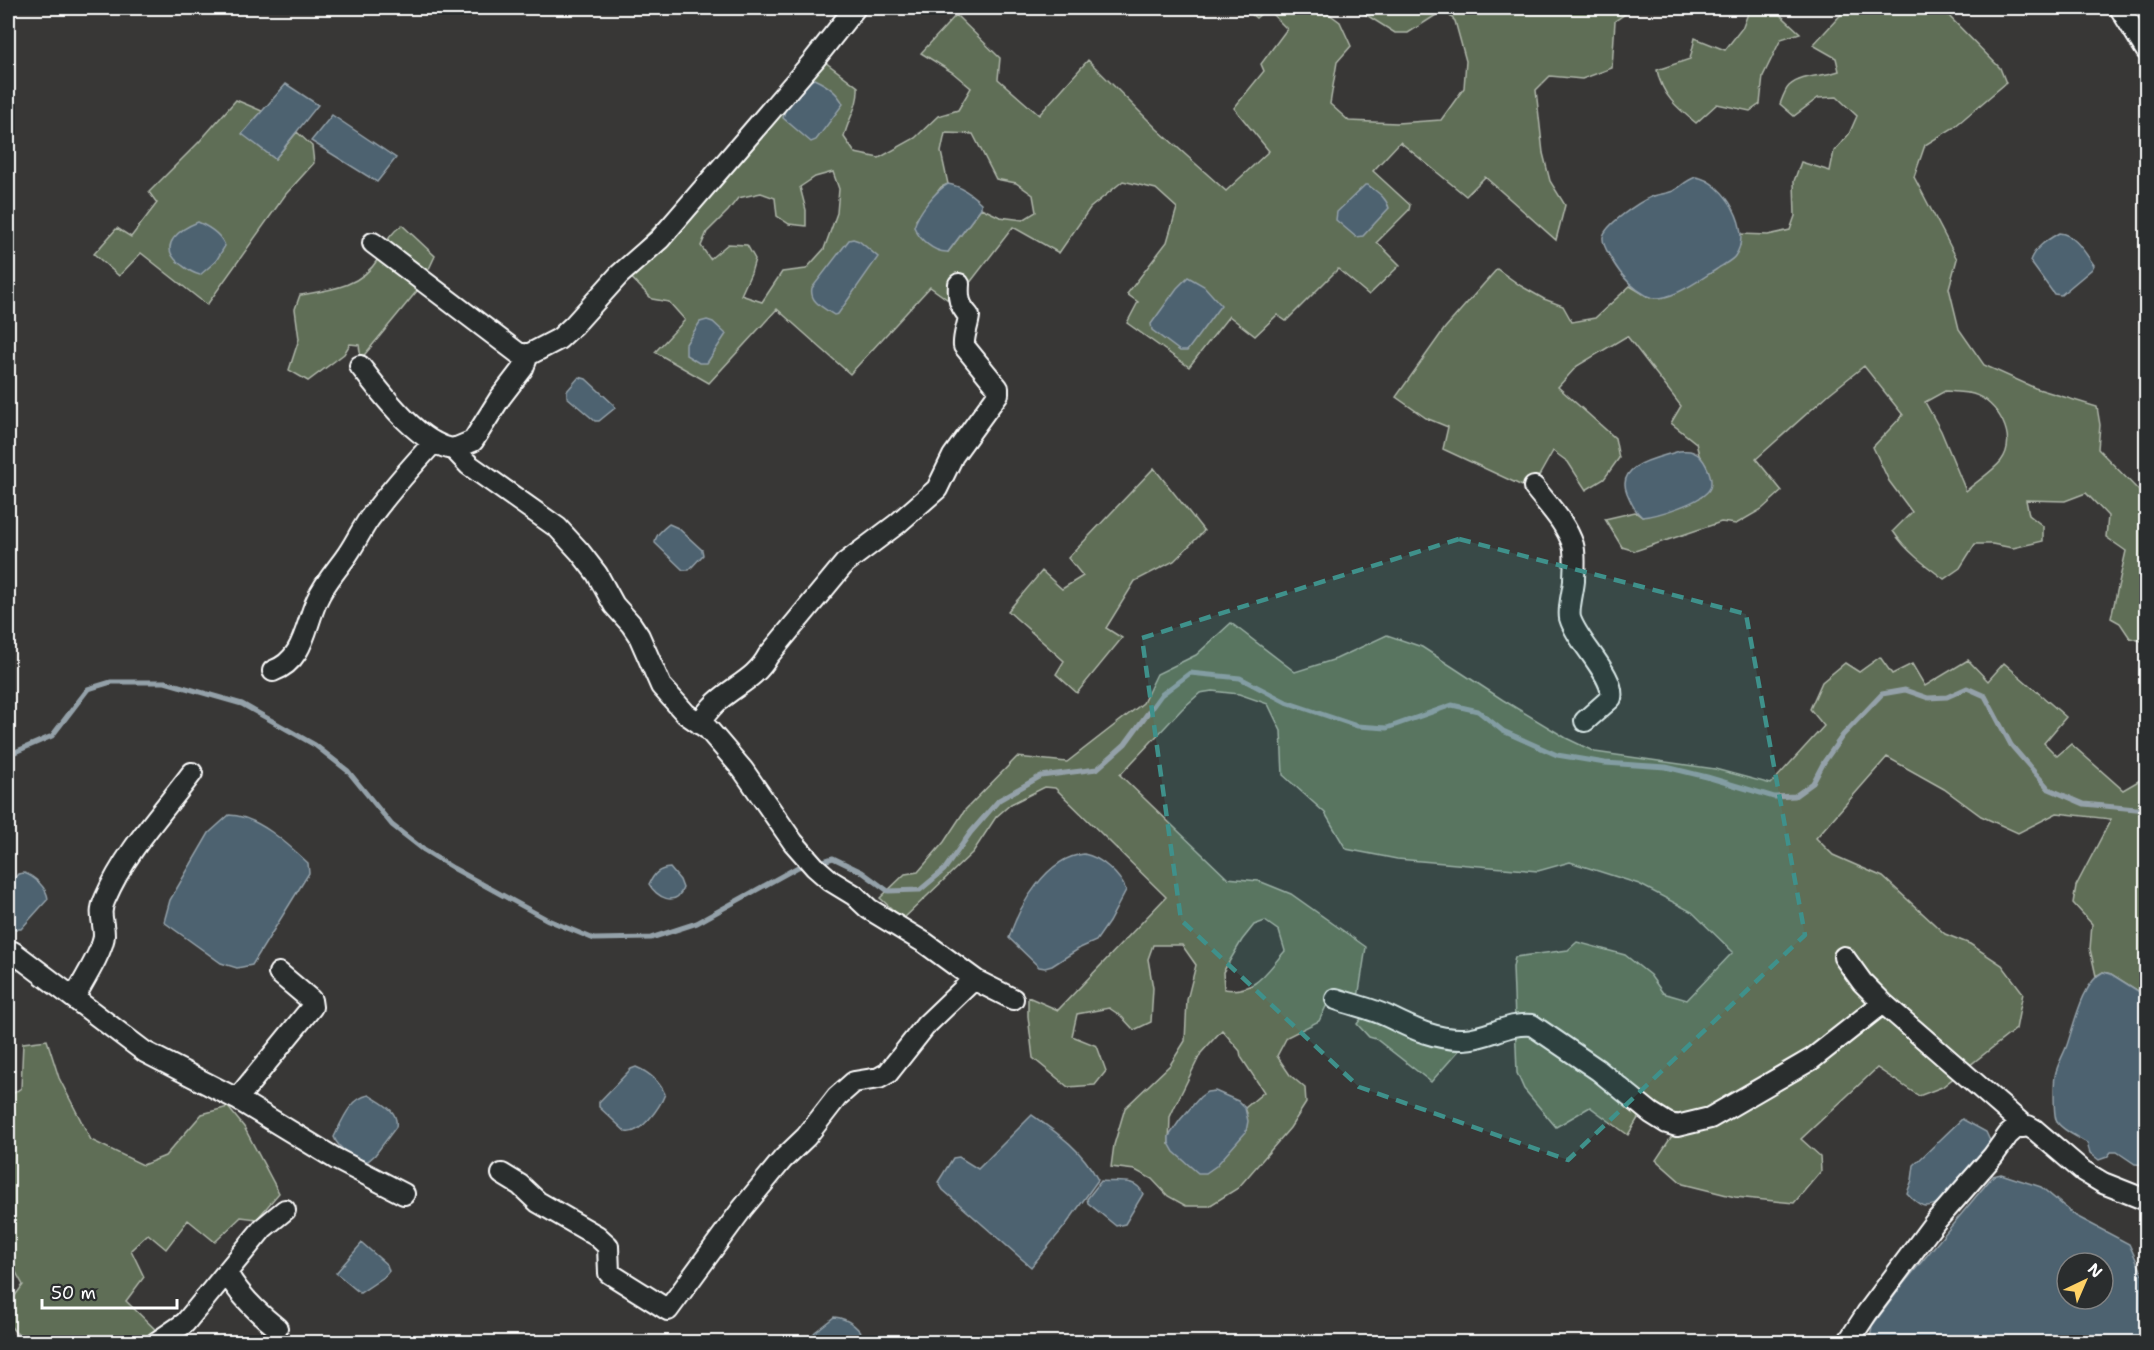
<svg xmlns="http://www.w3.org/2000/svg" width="2154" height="1350" viewBox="0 0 2154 1350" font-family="'Shantell Sans',sans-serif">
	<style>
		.green { fill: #5f6e56; stroke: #afb6aa; stroke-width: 1.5; fill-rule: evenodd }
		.water { fill: #4d6270; stroke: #94a1a9; stroke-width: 1.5; fill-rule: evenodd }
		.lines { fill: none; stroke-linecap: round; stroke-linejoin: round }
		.stream { stroke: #94a1a9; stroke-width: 5 }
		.minor-casing { stroke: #fff; stroke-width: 24 }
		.minor { stroke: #2a2d2e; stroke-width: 20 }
		.marked { fill: #3f918b; fill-opacity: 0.2; stroke: #3f918b; stroke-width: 4.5; stroke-dasharray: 12 8; stroke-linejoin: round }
	</style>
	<rect width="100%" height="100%" fill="#383736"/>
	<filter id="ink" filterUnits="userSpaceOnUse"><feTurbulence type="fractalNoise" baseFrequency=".0167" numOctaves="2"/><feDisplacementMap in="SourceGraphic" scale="12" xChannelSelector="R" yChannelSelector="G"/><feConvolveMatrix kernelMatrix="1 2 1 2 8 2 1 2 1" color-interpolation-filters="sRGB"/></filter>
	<g filter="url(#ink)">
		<!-- green -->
		<path class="green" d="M1244 8H1321L1340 22 1351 46 1337 62 1330 104 1349 121 1397 123 1441 120 1464 88 1466 61 1455 21 1444 10 1408 33H1395L1360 11 1362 8H1634L1615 21 1612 68 1582 79 1550 76 1536 90 1543 153 1550 181 1565 205 1556 240 1485 177 1466 196 1400 142 1373 171 1410 205 1409 210 1377 242 1400 265 1369 295 1338 269 1286 321 1277 315 1255 336 1229 316 1189 367 1127 323 1138 302 1127 294 1167 242 1177 208 1156 189 1123 181 1090 208 1059 253 1013 227 969 284 947 299 930 287 850 374 777 309 709 383 655 352 685 320 669 302 652 299 618 264 821 59 858 87C859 107 848 118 844 137L855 153 879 158 915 138 938 116 958 110 971 88 952 72 921 53 956 15 1000 58 998 79 1039 115 1088 60 1157 129 1226 191 1269 151 1234 108 1264 71 1261 64 1287 29 1267 9 1256 18ZM945 133 973 134 996 179 1016 183 1033 195 1036 212 1023 220 1000 217 981 208 948 252 916 220 941 187 948 184 941 152ZM833 172 839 189 837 213 824 249 806 269 782 272 762 302 741 295 751 273 755 259 747 245 728 244 710 259 701 246 707 232 728 211 738 198 761 193 775 198 777 216 789 224 806 226V210L800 187 815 177Z
			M1750 8H1773L1800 33 1781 39 1763 76 1760 104 1750 111 1717 104 1696 123C1676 107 1662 95 1657 70L1690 59 1695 38 1725 50 1743 27Z
			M1847 8H1941L2000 68 2006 83 1953 128 1925 145 1914 177 1957 259 1949 288 1959 329 1984 365 2035 388 2097 407 2100 425 2098 449 2146 498V642L2130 638 2120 623 2111 618 2126 551 2106 537 2108 516 2086 493 2065 501 2026 500 2029 515 2043 526V541L2013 548 1992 544H1975L1960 568 1944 579C1925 565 1906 551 1893 531L1912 512 1889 481 1873 447 1903 415 1864 366 1830 393 1756 459 1782 491 1762 509 1736 524 1721 522 1635 551 1622 547 1605 519 1635 512 1642 517 1701 497 1709 488 1706 466 1699 455 1696 443 1671 423 1681 406 1627 336 1577 366 1558 387 1615 438 1619 458 1604 479 1586 490 1568 462 1553 451 1531 490 1443 449 1448 427 1426 418 1396 397 1445 328 1497 269 1521 286 1544 299 1563 306 1572 322 1595 318 1630 286 1650 298 1740 245V234L1768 235 1790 230 1795 216 1794 181 1801 162 1830 171 1834 151 1849 134 1857 116 1837 97 1818 98 1794 116 1780 104C1782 99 1785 90 1789 86 1802 74 1823 77 1839 71L1836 58 1813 45ZM1945 391C1954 392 1964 392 1973 394 1997 401 2019 438 2001 461 1992 472 1977 481 1966 491L1941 431 1925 402Z
			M236 100 262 111 243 134 275 159 297 132 312 146 314 163 286 194 207 305 141 253 119 276 94 254 117 228 131 237 157 203 149 192 199 142Z
			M402 225 435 256 421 286 361 359 359 345 350 344 344 354 308 381 289 370 299 339 295 309 300 295C330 290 361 287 378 259 387 243 387 236 402 225Z
			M1154 468 1204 531 1174 561 1135 581 1106 628 1122 638 1077 693 1056 674 1064 661 1008 611 1042 571 1062 589 1083 576 1068 558Z
			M1231 623 1295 672 1336 659 1387 635 1422 647 1503 700 1566 738 1595 752 1715 769 1771 784 1824 726 1810 709 1822 682 1845 663 1859 672 1880 657 1892 674 1912 664 1925 686 1968 660 1988 681 2004 663 2066 717 2044 743 2057 756 2071 744 2123 790 2140 780 2146 781V996L2111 974 2103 972 2096 976 2090 949 2092 924 2073 903 2076 886 2111 819 2057 813 2018 833 1981 816 1944 789 1887 757 1816 838 1833 855 1883 877 1945 934 1970 944 2002 965 2023 993 2016 1029 1942 1087 1919 1096 1877 1068 1801 1139 1820 1156 1821 1171 1794 1203 1735 1197 1683 1184 1656 1160 1672 1136 1674 1117 1647 1103 1628 1135 1590 1107 1556 1127 1524 1089 1517 1073 1513 967 1515 957 1568 950 1577 942 1625 955 1650 975 1663 993 1687 1000 1733 952 1692 912 1639 884 1570 862 1538 871 1397 859 1346 849 1325 813 1283 775 1281 731 1268 704 1239 694 1212 691 1200 693 1182 709 1120 775 1227 878 1259 881 1291 894 1366 947 1358 998 1331 996 1319 1021 1287 1037 1277 1056 1290 1075 1305 1088 1306 1103 1290 1128 1238 1188 1209 1206H1186L1168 1196 1152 1179 1135 1170 1111 1167 1114 1145 1125 1108 1170 1065 1185 1041 1187 1000 1196 965 1182 945H1153L1148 959 1153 988 1151 1022 1134 1030 1121 1016 1109 1008 1077 1014 1072 1036 1097 1046 1106 1071 1095 1085 1068 1087 1033 1058 1028 1016V997L1058 1010 1166 897 1055 788 1045 787 1011 804 996 817 973 852 903 919 880 898 905 874 918 872 944 842 965 810 1017 757 1067 762 1143 703 1157 674 1196 655ZM1265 921 1279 931 1285 951C1266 972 1256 994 1224 989L1223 972 1242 940 1254 925ZM1222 1030 1240 1051 1241 1057 1264 1092 1245 1108 1247 1113 1169 1144 1170 1117 1175 1106 1201 1053Z
			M1365 1014 1462 1047 1431 1082 1376 1039 1369 1037 1357 1024Z
			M47 1040 59 1078 91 1140 143 1165 165 1156 202 1114 228 1107 244 1127 279 1193 257 1219 241 1217 215 1242 188 1220 166 1249 148 1234 131 1250 144 1277 126 1301 159 1333 182 1335 190 1342H49L16 1333 8 1323V1305L23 1285 8 1258V1097L21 1088 23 1043Z"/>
		<!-- water -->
		<path class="water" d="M814 79C825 84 838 93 843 104L816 140 811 142 783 118 785 110 810 81Z
			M286 84 318 105 275 159 242 134Z
			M332 115 396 158 377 182 311 141Z
			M1696 177C1724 181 1754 231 1735 256 1732 261 1722 265 1717 269 1702 278 1666 306 1647 296 1632 288 1622 277 1613 262 1609 254 1602 245 1603 237 1605 225 1639 202 1651 197 1658 194 1666 194 1673 191 1681 187 1686 180 1696 177Z
			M948 184C961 186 971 194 981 203V208L948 252C934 253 919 239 914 227 918 213 935 191 948 184Z
			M1365 185H1368C1377 192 1386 197 1389 208L1363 236 1356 237 1336 220 1337 212Z
			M198 222C209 227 221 234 225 246L216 261 200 275C191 273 187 269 179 263 157 245 180 229 198 222Z
			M2059 233C2075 234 2085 253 2094 265L2092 269 2061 295 2054 294 2030 261C2034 248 2047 240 2059 233Z
			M853 239 859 241 878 257 838 314 834 315C824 308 809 302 812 288L849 240Z
			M1188 277 1204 286 1221 305 1187 351H1180L1152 330 1151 324 1177 288Z
			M707 320 713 322 726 334 707 363H699L686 355V344L700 322Z
			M579 377 586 379 614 405 615 408 599 421H595L567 397V391Z
			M1679 451C1684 451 1689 450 1693 452 1704 456 1714 477 1710 488 1704 502 1656 516 1642 517 1634 510 1631 502 1627 493 1615 464 1659 458 1679 451Z
			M669 524 678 528 702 550 703 555 689 570H683L655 543C655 535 663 529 669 524Z
			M229 815C257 815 289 845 308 863L309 873 252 965 237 968 221 963 164 922 170 900 209 833Z
			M1084 854C1101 857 1120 875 1126 890L1109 922 1096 941 1080 948 1052 966 1045 968 1039 967 1009 938C1019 906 1047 857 1084 854Z
			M670 868 680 880 683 888C676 908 656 897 649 884 654 874 658 869 670 868Z
			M24 873C34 876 47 888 48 899L21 929H13L8 923V886L18 874Z
			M2103 972 2111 974 2146 996V1165L2135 1164 2117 1152H2111L2107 1157 2099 1160 2090 1153 2087 1143C2078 1137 2063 1131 2057 1122 2053 1116 2054 1083 2055 1076 2057 1065 2063 1056 2067 1045 2074 1025 2083 982 2103 972Z
			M636 1067C648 1072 659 1081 665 1094 660 1107 641 1135 626 1132L599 1107V1102L631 1069Z
			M1215 1091 1238 1101 1245 1108 1248 1121 1246 1132 1216 1166 1206 1173H1198L1174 1152 1169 1143V1136L1180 1120 1200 1097 1207 1092Z
			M369 1095C381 1103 399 1110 396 1127L375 1155 368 1161C355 1161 338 1148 334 1137 342 1121 350 1098 369 1095Z
			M1032 1115C1059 1134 1082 1150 1098 1180L1065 1226 1031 1267 943 1190 938 1182 953 1158 959 1157 978 1169Z
			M1962 1119 1986 1132 1992 1145 1942 1200C1926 1211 1919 1206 1907 1193L1912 1180 1914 1165Z
			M2001 1174 2041 1187 2076 1216 2129 1244 2146 1281V1342H1871L1870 1339 1872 1326 1904 1283 1993 1176ZM2067 1263H2103V1299H2067Z
			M1101 1181C1116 1183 1137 1177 1143 1194L1125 1224 1116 1226 1088 1203 1087 1199Z
			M362 1243 387 1265 389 1271 384 1277 360 1293 336 1273Z
			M834 1317C850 1318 860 1330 868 1342H807L815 1332Z"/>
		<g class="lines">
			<!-- stream -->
			<path class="stream" d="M8 755 52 736 88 689 111 682H165L242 704 315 745 348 771 392 825 424 850 453 868 548 920 594 939 651 938 697 923 798 867 808 865
				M817 863 833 858 862 872 888 891 920 890 944 870 971 832 999 800 1041 776 1097 769 1125 744 1161 695 1190 673 1240 678 1286 702 1357 726 1387 728 1452 705 1478 711 1503 731 1557 755 1605 763 1666 767 1707 777 1774 797 1795 796 1813 783 1824 762 1843 735 1882 694 1905 690 1928 698 1947 697 1967 688 1985 696 2011 745 2049 789 2084 804 2146 810"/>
			<!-- minor casing -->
			<g class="minor-casing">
				<path id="minor" d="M2120 8 2146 50
					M373 243 518 353 528 355 559 339 574 325 619 275 660 239 814 60 855 8
					M360 366C381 393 419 445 454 449L473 441 500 398 523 368 528 355
					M454 449 469 465 558 528 580 552 597 574 614 605 631 624 639 636 661 686 686 714 708 729 743 770 793 842 815 867 831 881 854 895 869 909 925 943 977 981 1013 999
					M1534 487C1548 505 1566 523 1573 545 1576 556 1574 570 1574 581 1573 592 1568 608 1570 618 1577 642 1616 677 1611 698L1585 721
					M273 671C304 660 305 626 317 600 324 584 335 572 345 558 354 546 360 532 369 519 389 492 411 467 434 442
					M700 724C717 690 752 686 768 656L845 563 897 524 937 489 953 456 998 394V388L964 346C963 336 968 326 969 316 959 305 958 298 959 284
					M13 952 145 1052 237 1099
					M1844 957 1862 982 1883 1003 2021 1123 2023 1127
					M279 973 311 1000 312 1007 237 1099 336 1159 404 1194
					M74 998C81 985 104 949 104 935 104 921 98 914 105 899 125 852 162 813 192 773
					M1336 999C1353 1005 1373 1009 1389 1017 1413 1029 1437 1040 1464 1039 1489 1038 1508 1022 1532 1025L1598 1070 1651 1113 1667 1123 1677 1126 1710 1118 1812 1059 1883 1003
					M502 1174 520 1185 538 1202 597 1236 608 1246 609 1273 668 1310 742 1209 783 1159 806 1137 837 1097 854 1082 879 1078 888 1073 926 1025 974 979
					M227 1273C239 1295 257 1312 277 1328
					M157 1342 185 1323 263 1228 285 1210
					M1848 1342 1867 1313 1935 1222 1993 1156 2008 1135 2017 1127 2028 1126 2035 1130 2083 1171 2103 1183 2146 1200"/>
			</g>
			<!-- minor -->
			<use href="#minor" class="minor"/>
		</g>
	</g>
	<!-- marked area -->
	<path class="marked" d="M1459 539 1746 614 1805 935 1568 1160 1359 1087 1181 920 1142 638Z"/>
	<!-- margin -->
	<rect width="2154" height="1350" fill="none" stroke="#2a2d2e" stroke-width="30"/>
	<rect x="15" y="15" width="2124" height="1320" fill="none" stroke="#fff" stroke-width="2" filter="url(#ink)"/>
	<!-- north arrow -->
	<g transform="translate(2085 1281) rotate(44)"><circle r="28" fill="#2a2d2e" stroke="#7f8182" stroke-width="1.5"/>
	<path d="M0-4.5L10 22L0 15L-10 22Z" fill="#ffd166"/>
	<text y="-9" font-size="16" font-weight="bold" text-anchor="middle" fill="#ffffff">N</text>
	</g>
	<!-- scale -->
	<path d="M42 1299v9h135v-9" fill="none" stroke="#ffffff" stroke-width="3"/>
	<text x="51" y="1299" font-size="18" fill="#ffffff" stroke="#2a2d2e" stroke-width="4.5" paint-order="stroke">50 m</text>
</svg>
